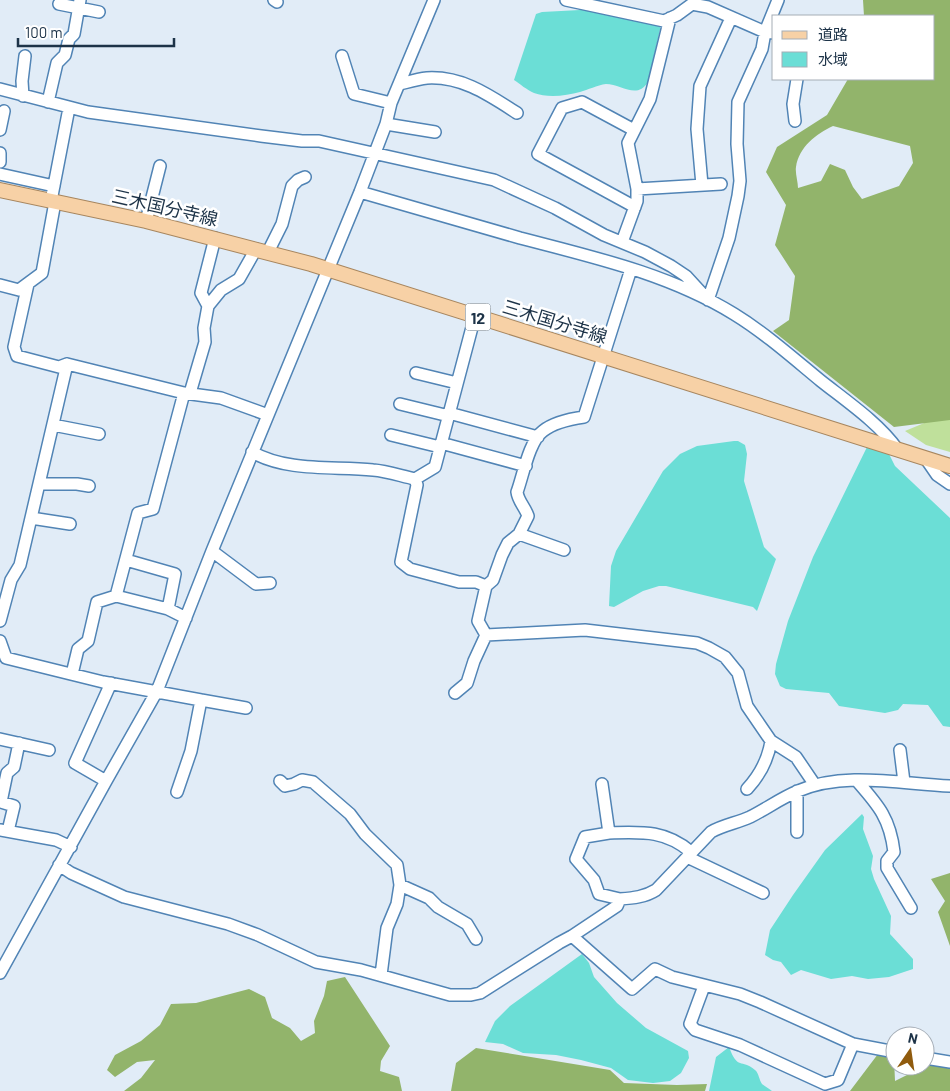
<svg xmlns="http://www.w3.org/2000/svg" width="950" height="1091" viewBox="0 0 950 1091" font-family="Barlow,'Noto Sans JP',sans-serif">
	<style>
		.green { fill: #bfe09b }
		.forest { fill: #92b46b; fill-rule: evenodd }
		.water { fill: #6bded6 }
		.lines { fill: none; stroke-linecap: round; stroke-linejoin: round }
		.minor-casing { stroke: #5184b5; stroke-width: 14 }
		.major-casing { stroke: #a7865f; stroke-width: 16 }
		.minor { stroke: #fff; stroke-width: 11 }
		.major { stroke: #f7d1a6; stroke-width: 14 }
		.labels { text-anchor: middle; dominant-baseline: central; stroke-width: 5; stroke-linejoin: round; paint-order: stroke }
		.shield { fill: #fff; stroke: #61707f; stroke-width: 1 }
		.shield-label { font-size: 16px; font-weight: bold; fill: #1d3348 }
		.street-label { font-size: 18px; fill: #1d3348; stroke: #fff }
	</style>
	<rect width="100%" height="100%" fill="#e1ecf7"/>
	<!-- green -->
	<path class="green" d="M950 419V452L926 445 905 431 929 421Z"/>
	<!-- forest -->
	<path class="forest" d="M863 0H950V420L894 427 773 331 789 320 795 276 775 245 786 205 766 172 777 147 827 115 848 79H934V16H864ZM833 126 910 146 913 163 899 186 862 199 853 187 845 170 830 164 821 181 798 188C798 182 795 173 796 167 799 147 816 134 833 126Z
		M950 873V946L938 912 945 901 931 879Z
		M345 977 390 1046 381 1061 380 1071 399 1077 402 1091H124L141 1078 155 1060 137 1062 115 1077 107 1070 115 1055 141 1041 160 1025 171 1004 196 1003 249 989 265 997 272 1018 290 1028 301 1041 315 1033 314 1021 324 996 327 981Z
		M476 1048 610 1070 624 1083 677 1085 707 1084 705 1091H451L456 1063Z
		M878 1054 894 1058 895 1081 929 1064 950 1067V1091H850Z"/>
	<!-- water -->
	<path class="water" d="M582 7 661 25 648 82C637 100 621 84 606 84 597 85 588 90 580 92 566 96 547 98 534 93 527 90 520 84 514 80L536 14 542 12 580 10Z
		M734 441H738L745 445 747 454 744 481 764 547 776 559 757 611 753 607 666 586H659L643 591 614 607 609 606 611 566 616 551 663 471 680 454 697 446Z
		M867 447 889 454 895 466 950 518V727L943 726 928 705 903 704 898 710 885 713 839 706 829 693 786 689 780 686 775 674 776 664 788 621 813 557Z
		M862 814 864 817 863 829 873 856 871 869 874 879 891 916 890 934 913 959V969L889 977 868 979 852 976 831 979 801 970 791 975 781 962 773 960 765 955 770 930 793 895 825 850Z
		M582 954 589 963 594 977 617 1003 646 1028 688 1051 689 1058 681 1073 670 1081 653 1083 628 1080 611 1068 581 1060 556 1055 523 1053 503 1044 485 1042 495 1021 510 1006Z
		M729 1047C738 1071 741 1058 755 1070 759 1073 759 1080 762 1084 765 1086 769 1089 772 1091H709L716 1057Z"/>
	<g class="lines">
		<!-- minor casing -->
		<g class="minor-casing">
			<path id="minor" d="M274 0 277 2
				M566 0 664 21 677 15 692 4 708 7 765 32 774 33
				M59 4 99 12
				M342 56 354 94 391 103
				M400 84C408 82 418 79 427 78 462 76 489 95 517 113
				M0 89 88 112 261 136 302 141H319L494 180 555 208 604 235 645 252 671 266 686 276 708 300 729 238 738 196 740 181 737 144 738 102 762 49 765 32 778 0
				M23 96 22 81 25 56
				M48 102 57 63 65 55 69 39 74 34 80 0
				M795 121 793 104 797 79
				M386 124 435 132
				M0 130 4 111
				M634 130 582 102 562 108 538 154 635 207
				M0 153V162
				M0 174 54 186
				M702 185 697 129 700 86 731 18
				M637 189 721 184
				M360 192C413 207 466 223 520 238 593 257 669 274 734 314 765 333 793 358 821 381 845 400 880 424 897 449
				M51 201 69 108
				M146 221 160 166
				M622 242 637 201V189L628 143 650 99 670 18
				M268 252 282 224 292 186 298 180 305 177
				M631 269 584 417C570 419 554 422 543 431 529 441 523 476 517 492 518 501 525 507 528 516L519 534 508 543 502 555 493 580 486 586 478 621 486 635 585 630 697 643 709 648 725 657 738 673 747 706 771 741 796 757 815 785
				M28 284 14 347 17 356 59 367 67 364 184 393 221 398 268 415
				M0 285 19 290 42 273 55 202
				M208 306 221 290 239 279 256 249
				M416 373 457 383
				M184 393 153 509 138 513 116 596 168 609 186 618
				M190 393 205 342 204 328 208 306 201 293 215 238
				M400 404 449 416
				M449 413 538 437
				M53 425 99 434
				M391 435 440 447
				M441 443 526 466
				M252 452C288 472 333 466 373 470 387 471 401 476 415 479L417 485 401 562 410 569 459 582H476L486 586
				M926 459 937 475 950 484
				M415 479 435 467 475 316
				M39 484H77L89 486
				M31 518 70 524
				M519 534 564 550
				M212 551 256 584 270 583
				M126 560 175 574 168 609
				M0 621 11 580 20 565 67 364
				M0 641 6 658 103 682 201 700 191 751 177 792
				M72 674 78 649 88 641 97 602 116 596
				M455 693 467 683 474 661 486 635
				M201 700 246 708
				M0 739 49 750
				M900 750 904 782
				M106 781 75 763 111 683
				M280 781 285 786 294 784 302 780 313 782 350 814 365 834 397 865 400 885
				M857 781C878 805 890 818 894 852L887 861V868L911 908
				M602 784 609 833C642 832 665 830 691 852
				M747 789C760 775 768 760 771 741
				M0 830 56 840 71 847
				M8 831 14 806 1 802 7 773 14 767 19 743
				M797 832V791
				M609 833 585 837 576 859 594 880 599 894 620 899
				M687 857 763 893
				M59 865 71 873 124 897 228 924 258 935 316 962 361 970 450 995H471L480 993 559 943 572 936 617 906 620 899C633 898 645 897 656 890L711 832C723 825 737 823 750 817 766 809 781 798 798 791 845 771 901 784 950 786
				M572 936 632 989 655 969 672 977 740 994 760 1002 853 1044 895 1052
				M0 973 106 781 157 691 212 551 360 192 386 124 391 103 434 0
				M381 975 387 928 397 904 400 885 429 898 438 907 467 924 476 939
				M704 986 690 1024 695 1030 740 1045 825 1084 838 1080 853 1044
				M925 1058 950 1062"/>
		</g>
		<!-- major casing -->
		<g class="major-casing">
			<path id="major" d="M0 190 146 221 311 264 950 466"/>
		</g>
		<!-- minor -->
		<use href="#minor" class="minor"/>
		<!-- major -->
		<use href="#major" class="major"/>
	</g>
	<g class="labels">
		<!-- shield labels -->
		<rect class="shield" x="465.5" y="303.5" width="25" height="27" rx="4"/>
		<g class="shield-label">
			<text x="478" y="317">12</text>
		</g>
		<!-- street labels -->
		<g class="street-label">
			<text transform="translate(165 207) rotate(13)">三木国分寺線</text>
			<text transform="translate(555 321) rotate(17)">三木国分寺線</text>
		</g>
	</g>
	<!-- legend -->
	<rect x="772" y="15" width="162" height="65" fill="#ffffff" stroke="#a5adb6"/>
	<rect x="782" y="31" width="25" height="8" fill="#f7d1a6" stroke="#a5adb6"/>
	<text x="818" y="40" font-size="15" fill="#1d3348">道路</text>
	<rect x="782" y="52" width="25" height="15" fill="#6bded6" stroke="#a5adb6"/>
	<text x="818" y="65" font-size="15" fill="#1d3348">水域</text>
	<!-- north arrow -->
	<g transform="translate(910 1051) rotate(13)"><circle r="24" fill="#ffffff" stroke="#a5adb6"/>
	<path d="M0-4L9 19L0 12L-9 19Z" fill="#905b0e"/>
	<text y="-8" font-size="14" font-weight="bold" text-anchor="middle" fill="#1d3348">N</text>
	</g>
	<!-- scale -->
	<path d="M18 38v8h156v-8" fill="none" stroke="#1d3348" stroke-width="2.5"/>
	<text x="25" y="38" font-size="15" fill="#1d3348" stroke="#ffffff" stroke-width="4" paint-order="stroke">100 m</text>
</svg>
